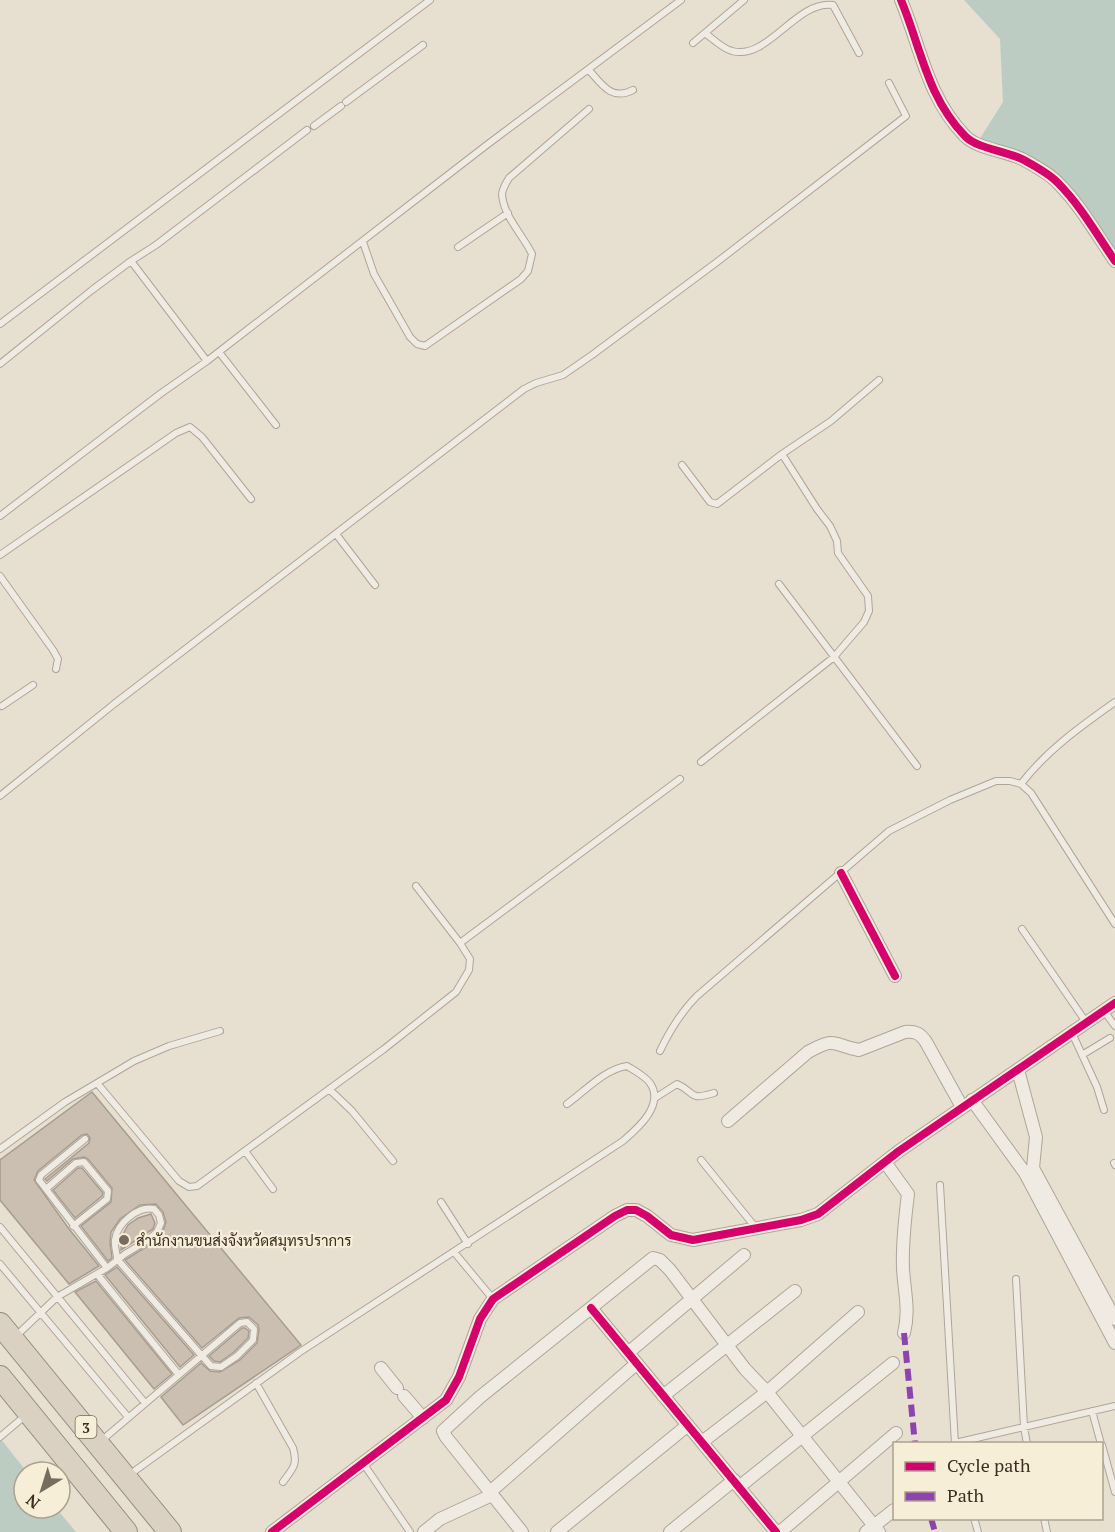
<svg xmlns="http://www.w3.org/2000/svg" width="1115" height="1532" viewBox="0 0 1115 1532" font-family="'PT Serif',Sarabun,serif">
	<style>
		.water { fill: #bcccc2 }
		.building { fill: #cbbfb2; stroke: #a89c90; stroke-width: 1.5 }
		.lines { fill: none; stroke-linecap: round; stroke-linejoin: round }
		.lane-casing { stroke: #ada599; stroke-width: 8 }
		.street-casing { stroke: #ada599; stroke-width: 14 }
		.highway-casing { stroke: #928b80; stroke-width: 24 }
		.lane { stroke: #efebe3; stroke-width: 6 }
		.street { stroke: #efebe3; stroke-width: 12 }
		.highway { stroke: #dad1c2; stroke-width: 22 }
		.quiet { stroke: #8e44ad; stroke-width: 6; stroke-dasharray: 12 6; stroke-linecap: butt }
		.cycleway-casing { stroke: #f7eed8; stroke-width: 11 }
		.cycleway { stroke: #d6006c; stroke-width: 8 }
		.poi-dot { fill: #786c5e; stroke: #f7eed8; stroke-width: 2 }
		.labels { text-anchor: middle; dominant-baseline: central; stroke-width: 4.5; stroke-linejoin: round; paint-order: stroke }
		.shield { fill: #f7eed8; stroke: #756857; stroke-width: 1.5 }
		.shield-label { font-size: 14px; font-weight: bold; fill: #3d2e20 }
		.poi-label { font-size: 15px; fill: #3d2e20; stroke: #f7eed8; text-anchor: start }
	</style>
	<rect width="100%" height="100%" fill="#e7e0d1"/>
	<!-- water -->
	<path class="water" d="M964 0H1115V264L1057 181 977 143 1003 102 1000 39Z
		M0 1438 27 1472H24V1508H56L76 1532H0Z"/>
	<!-- building -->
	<path class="building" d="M92 1092 301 1345 183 1425 161 1397 201 1363 210 1371 220 1372 240 1360 257 1343 259 1329 258 1325 249 1317 239 1318 202 1348 125 1260 151 1244 162 1234 166 1222 163 1212 156 1204 140 1205 120 1219 111 1232 110 1242 112 1258 108 1261 81 1226 111 1202 112 1188 88 1159 84 1157 73 1159 47 1181 45 1179 89 1143 90 1138 87 1134 82 1135 38 1171 34 1180 69 1229 99 1266 69 1284 0 1200V1160Z
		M78 1168H82L103 1193 102 1196 75 1218 53 1190Z
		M151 1214 155 1223 153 1229 121 1250 122 1236 128 1225 138 1218Z
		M117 1267 194 1355 180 1367 105 1275Z
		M96 1281 172 1374 154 1389 75 1292Z
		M242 1328H245L249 1331 248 1338 234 1352 220 1362 214 1361 209 1356Z"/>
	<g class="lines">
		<!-- lane casing -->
		<g class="lane-casing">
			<path id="lane" d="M705 33C713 39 723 49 732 51 768 61 796 0 833 5L859 53
				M693 43 744 0
				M589 70C602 85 612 101 633 90
				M346 102 423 45
				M314 126 341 106
				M363 242 374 274 410 337 417 344 425 346 521 279 528 271 532 254C523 235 504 217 502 195 502 189 506 183 509 178L589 109
				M458 247 508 213
				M131 261 156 245 307 130
				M0 324 430 0
				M219 352 276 425
				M0 364 92 290 131 261 207 361
				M682 465 710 502 717 504 782 454
				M0 516 160 394 207 361 488 144 681 0
				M336 534 375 585
				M0 555 176 433 190 427 202 437 251 499
				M0 576 53 650 58 659 56 669
				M779 584 917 766
				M2 706 33 685
				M701 762 834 657 864 622 869 611 868 596 838 553 837 541 830 526 817 509 782 454 831 421 879 380
				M1021 784C1046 751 1081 726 1115 702
				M0 796 114 704 524 389 536 383 563 375 592 355 717 262 906 116 889 83
				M416 886 460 943
				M1022 929 1086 1022
				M1104 1011 1115 1026
				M1072 1033 1097 1087 1104 1110
				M660 1051C670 1030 680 1013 697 996L889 831 950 800 996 781H1010L1021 784 1031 793 1115 924
				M1082 1055 1110 1038
				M97 1083 179 1181 189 1187 197 1186 384 1049 456 992 469 970 470 959 460 943 680 779
				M329 1089 352 1111 393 1161
				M655 1098 677 1084C697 1093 687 1101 714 1093
				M85 1139 41 1175 39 1180 107 1268
				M0 1149 65 1102 134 1061 169 1046 220 1031
				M245 1151 273 1189
				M701 1160 756 1228
				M1114 1163 1115 1165
				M940 1185 955 1444
				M46 1189 76 1163 84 1162 108 1191 107 1199 73 1226
				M441 1202 468 1244
				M0 1227 145 1403
				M454 1252 493 1299
				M0 1264 128 1417
				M97 1274 179 1375
				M1016 1279 1024 1427 1027 1444
				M15 1337 57 1297 107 1268 125 1254 148 1240 157 1232 161 1223 159 1215 154 1209C138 1206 117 1223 115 1240 114 1246 117 1253 117 1259L202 1356 211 1366 221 1367 237 1356 253 1340 254 1329 247 1322 240 1323 101 1441
				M256 1383 293 1448C298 1465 293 1468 283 1482
				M1092 1411 1101 1444
				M0 1437 26 1415
				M955 1443 1115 1406
				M1102 1445 1115 1492
				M363 1463 410 1532
				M129 1475 300 1352 623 1141C638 1128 665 1105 650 1083 645 1076 635 1071 627 1066 605 1069 585 1091 567 1104
				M974 1518 978 1532
				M1044 1518 1047 1532"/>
		</g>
		<!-- street casing -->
		<g class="street-casing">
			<path id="street" d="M901 0C921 48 927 97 965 136 977 149 1008 151 1024 160 1035 166 1050 174 1058 183 1081 206 1097 235 1115 261
				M841 873 895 976
				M1018 1070 1036 1137 1033 1168 1115 1319
				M972 1100 1025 1173 1115 1343
				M728 1121 808 1052C837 1036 832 1045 859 1050L905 1032C915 1031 920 1033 926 1042L962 1107
				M885 1162 908 1194C905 1218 902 1243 903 1268 904 1290 910 1310 904 1333
				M591 1308 776 1532
				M629 1352 744 1255
				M381 1368 397 1388
				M404 1396 423 1418
				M663 1396 795 1291
				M702 1442 767 1392 858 1312
				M739 1487 893 1363
				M490 1492 636 1364
				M272 1532 446 1400 459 1377 480 1319 493 1299 615 1216 627 1210H636L647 1216 671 1235 693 1240 801 1220 818 1214 899 1151 1115 1003
				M424 1532 440 1519 492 1495
				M522 1532 446 1437 443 1431 480 1397 653 1258 660 1260 670 1270 745 1369 767 1392 879 1532
				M557 1532 688 1425
				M670 1532 734 1480
				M780 1532 896 1433
				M866 1532 894 1510"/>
		</g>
		<!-- highway casing -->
		<g class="highway-casing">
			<path id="highway" d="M0 1324 170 1532
				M0 1377 126 1532"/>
		</g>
		<!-- lane -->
		<use href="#lane" class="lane"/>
		<!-- street -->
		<use href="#street" class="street"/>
		<!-- highway -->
		<use href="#highway" class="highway"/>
		<!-- quiet -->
		<path class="quiet" d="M904 1333 915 1444
			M931 1518 935 1532"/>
		<!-- cycleway casing -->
		<g class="cycleway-casing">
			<path id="cycleway" d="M901 0C921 48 927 97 965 136 977 149 1008 151 1024 160 1035 166 1050 174 1058 183 1081 206 1097 235 1115 261
				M841 873 895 976
				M591 1308 776 1532
				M272 1532 446 1400 459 1377 480 1319 493 1299 615 1216 627 1210H636L647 1216 671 1235 693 1240 801 1220 818 1214 899 1151 1115 1003"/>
		</g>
		<!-- cycleway -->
		<use href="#cycleway" class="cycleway"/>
	</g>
	<!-- markers -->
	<circle class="poi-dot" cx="124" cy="1240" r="6"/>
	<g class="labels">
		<!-- shield labels -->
		<rect class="shield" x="75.5" y="1416" width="21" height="22" rx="4.5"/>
		<g class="shield-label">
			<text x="86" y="1427">3</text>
		</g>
		<!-- poi labels -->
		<g class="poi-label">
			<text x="136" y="1240">สำนักงานขนส่งจังหวัดสมุทรปราการ</text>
		</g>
	</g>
	<!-- legend -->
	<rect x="893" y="1442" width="210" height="78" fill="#f7eed8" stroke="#ada18e" stroke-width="1.5"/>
	<rect x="905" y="1462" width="30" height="9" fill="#d6006c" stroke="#ada18e" stroke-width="1.5"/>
	<text x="947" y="1472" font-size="18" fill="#3d2e20">Cycle path</text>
	<rect x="905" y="1492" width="30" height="9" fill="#8e44ad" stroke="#ada18e" stroke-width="1.5"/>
	<text x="947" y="1502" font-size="18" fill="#3d2e20">Path</text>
	<!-- north arrow -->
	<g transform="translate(42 1490) rotate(218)"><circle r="28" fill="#f7eed8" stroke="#ada18e" stroke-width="1.5"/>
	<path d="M0-4.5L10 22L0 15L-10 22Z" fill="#786c5e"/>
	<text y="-9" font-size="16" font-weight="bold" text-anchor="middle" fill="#3d2e20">N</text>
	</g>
</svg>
